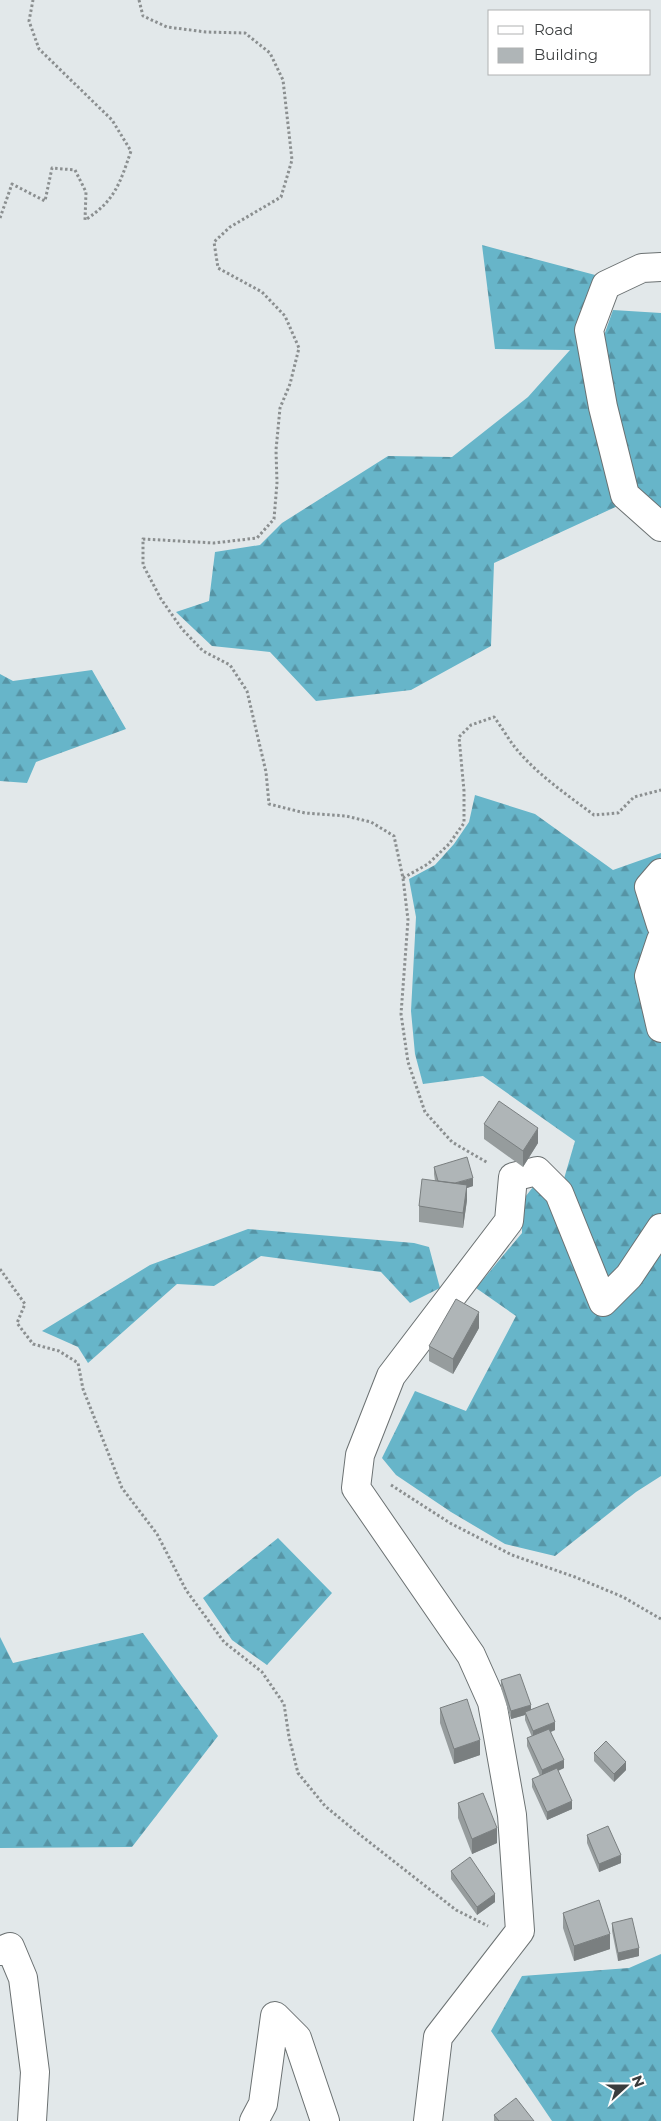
<svg xmlns="http://www.w3.org/2000/svg" width="661" height="2121" viewBox="0 0 661 2121" font-family="Montserrat,sans-serif">
	<style>
		.forest { fill: url(#forest-firs) }
		.lines { fill: none; stroke-linecap: round; stroke-linejoin: round }
		.minor-casing { stroke: #6b7172; stroke-width: 30 }
		.path { stroke: #8b8f90; stroke-width: 3; stroke-dasharray: 2.5 2.5; stroke-linecap: butt }
		.minor { stroke: #fff; stroke-width: 28 }
		.wall { fill: #969c9d }
		.shaded-wall { fill: #7a7f80 }
		.building { fill: #afb5b7; stroke: #7a7f80 }
	</style>
	<defs>
		<pattern id="forest-firs" width="22" height="20" patternUnits="userSpaceOnUse" patternTransform="scale(1.25)"><rect width="22" height="20" fill="#67b5c9"/><path d="M5 1l3.5 6h-7zM16 11l3.5 6h-7z" fill="#5694a5"/></pattern>
	</defs>
	<rect width="100%" height="100%" fill="#e2e8ea"/>
	<!-- forest -->
	<path class="forest" d="M482 245 599 276 587 301 622 504 494 563 491 646 411 690 316 701 270 652 212 646 176 612 209 601 215 552 260 545 282 523 388 456 452 457 528 397 570 350 495 349Z
		M613 310 661 313V509L650 503 634 483 601 344Z
		M92 670 126 729 36 762 27 783 0 781V674L13 681Z
		M475 795 535 814 613 870 661 853 657 933 661 1035V1218L605 1288 561 1189 575 1141 483 1076 423 1084 415 1054 411 1011 416 917 409 879 435 865 454 844 469 822Z
		M533 1187 550 1204 601 1317 634 1280 661 1245V1476L636 1492 555 1556 505 1544 451 1512 396 1475 382 1458 415 1391 466 1411 516 1316 476 1288 522 1233V1201Z
		M248 1229 414 1243 429 1247 440 1288 410 1303 381 1272 261 1256 214 1286 177 1284 88 1363 78 1347 42 1331 150 1265Z
		M278 1538 332 1593 267 1665 232 1640 203 1598Z
		M143 1633 218 1736 132 1847 0 1848V1637L13 1663Z
		M661 1954V2121H552L491 2031 522 1976 629 1968Z"/>
	<g class="lines">
		<!-- minor casing -->
		<g class="minor-casing">
			<path id="minor" d="M661 267 642 268 606 285 589 330 603 407 625 495 661 527
				M661 873 649 887 661 925
				M661 940 649 976 661 1028
				M0 1951 10 1947 23 1978 35 2072 32 2121
				M254 2121 263 2104 275 2016 297 2038 325 2121
				M428 2121 438 2037 520 1931 512 1815 492 1702 471 1655 356 1488 360 1455 391 1376 509 1221 513 1177 537 1171 559 1193 603 1302 629 1276 661 1228"/>
		</g>
		<!-- path -->
		<path class="path" d="M139 0 143 16 167 27 206 32 245 33 270 53 283 80 292 160 281 197 230 227 214 242 218 268 262 292 285 316 299 348 290 384 280 408 276 450 277 483 274 519 257 538 214 543 143 539V565L161 599 182 629 203 651 230 665 247 691 266 772 269 804 305 813 346 816 371 822 394 836 403 878 408 920 401 1014 408 1062 425 1112 452 1142 488 1163
			M0 218 12 184 45 201 52 168 75 170 86 192 85 220C115 201 120 183 131 151L112 120 39 49 29 21 33 0
			M403 878 428 864 449 844 464 823V791L459 737 471 725 494 717C501 726 507 737 514 746 535 773 566 794 594 815L618 813 634 797 661 790
			M0 1269 25 1304 17 1323 33 1344 59 1351 78 1363 83 1389 122 1488 157 1534 186 1590 224 1642 262 1672 284 1704 289 1737 298 1773 325 1806 359 1834 456 1910 488 1926
			M391 1485 450 1523 512 1555 575 1577 623 1597 661 1619"/>
		<!-- minor -->
		<use href="#minor" class="minor"/>
	</g>
	<!-- wall -->
	<path class="wall" d="M484 1124 538 1143 523 1167 484 1139Z
		M434 1167 473 1186 467 1188V1200L463 1228 419 1222V1206L435 1181 434 1174Z
		M479 1328 453 1374 429 1361V1346Z
		M501 1680 531 1710 555 1730 551 1732 564 1768 558 1771 572 1809 547 1820 532 1787V1779L540 1776 527 1746V1738L532 1737 525 1720V1715L511 1719 501 1688Z
		M440 1708 480 1755 454 1764 440 1723Z
		M594 1753 626 1770 614 1782 594 1761Z
		M458 1803 497 1843 472 1854 458 1818Z
		M587 1835 621 1863 599 1872 587 1843Z
		M451 1871 495 1902 477 1915 451 1879Z
		M563 1913 610 1949 574 1961 563 1928Z
		M612 1923 639 1956 618 1961 612 1931Z
		M494 2115 534 2121H494Z"/>
	<!-- shaded-wall -->
	<path class="shaded-wall" d="M538 1128V1143L523 1167V1151Z
		M473 1178V1186L467 1188V1200L463 1228V1213L440 1188Z
		M479 1312V1328L453 1374V1359Z
		M531 1705V1713L525 1712V1715L511 1719V1711Z
		M555 1722V1730L533 1739V1731Z
		M480 1740V1755L454 1764V1749Z
		M564 1760V1768L542 1778V1770Z
		M626 1762V1770L614 1782V1774Z
		M572 1801V1809L547 1820V1812Z
		M497 1828V1843L472 1854V1839Z
		M621 1855V1863L599 1872V1864Z
		M495 1894V1902L477 1915V1907Z
		M610 1934V1949L574 1961V1946Z
		M639 1948V1956L618 1961V1953Z"/>
	<!-- building -->
	<path class="building" d="M499 1101 538 1128 523 1151 484 1124Z
		M467 1157 473 1178 455 1183 438 1181 434 1167Z
		M422 1179 467 1185 463 1213 419 1206Z
		M456 1299 479 1312 453 1359 429 1346Z
		M520 1674 531 1705 511 1711 501 1680Z
		M467 1699 480 1740 454 1749 440 1708Z
		M548 1703 555 1722 533 1731 525 1712Z
		M549 1729 564 1760 542 1770 527 1738Z
		M606 1741 626 1762 614 1774 594 1753Z
		M557 1768 572 1801 547 1812 532 1779Z
		M483 1793 497 1828 472 1839 458 1803Z
		M608 1826 621 1855 599 1864 587 1835Z
		M470 1857 495 1894 477 1907 451 1871Z
		M599 1900 610 1934 574 1946 563 1913Z
		M632 1918 639 1948 618 1953 612 1923Z
		M516 2098 534 2121H499L494 2115Z"/>
	<!-- legend -->
	<rect x="488" y="10" width="162" height="65" fill="#ffffff" stroke="#b0b1b2"/>
	<rect x="498" y="26" width="25" height="8" fill="#ffffff" stroke="#b0b1b2"/>
	<text x="534" y="35" font-size="15" fill="#3a3d3e">Road</text>
	<rect x="498" y="48" width="25" height="15" fill="#afb5b7" stroke="#b0b1b2"/>
	<text x="534" y="60" font-size="15" fill="#3a3d3e">Building</text>
	<!-- north arrow -->
	<g transform="translate(626 2086) rotate(69)" stroke="#ffffff" stroke-width="4" paint-order="stroke">
	<path d="M0-4L9 19L0 12L-9 19Z" fill="#3a3d3e"/>
	<text y="-8" font-size="14" font-weight="bold" text-anchor="middle" fill="#3a3d3e">N</text>
	</g>
</svg>
